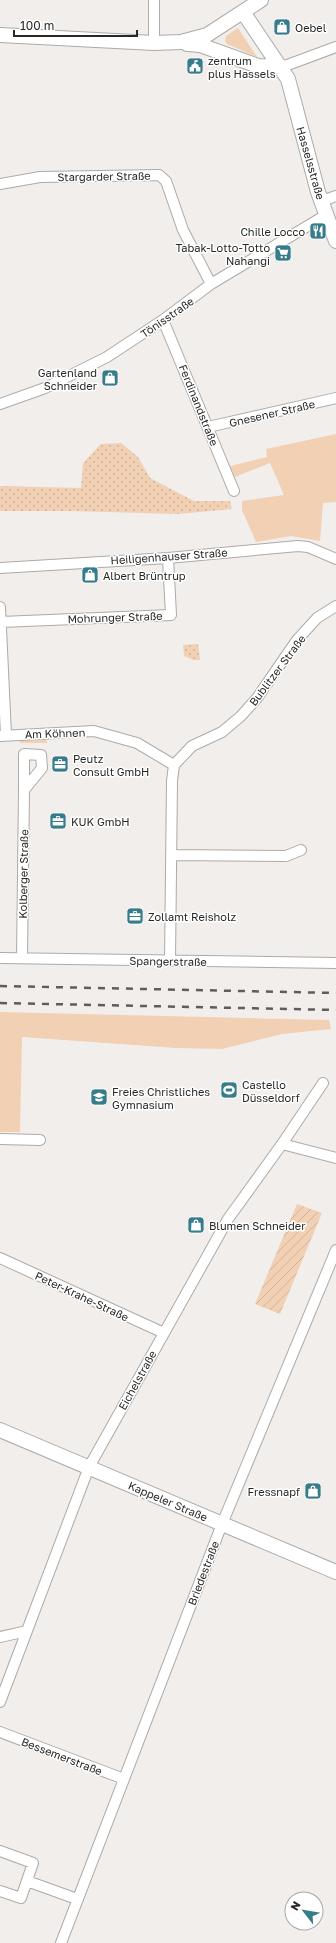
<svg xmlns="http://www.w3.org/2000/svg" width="336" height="1943" viewBox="0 0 336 1943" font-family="'Golos Text',sans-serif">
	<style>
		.grass { fill: #f1d0b4 }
		.park { fill: url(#park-dots) }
		.garden { fill: url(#garden-furrows) }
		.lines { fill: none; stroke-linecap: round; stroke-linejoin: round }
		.street-casing { stroke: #adaaa7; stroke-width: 12 }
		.secondary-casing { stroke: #adaaa7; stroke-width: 16 }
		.street { stroke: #fff; stroke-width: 10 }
		.secondary { stroke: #fff; stroke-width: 14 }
		.rail { stroke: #5f5d5c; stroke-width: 2.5; stroke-dasharray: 7 7; stroke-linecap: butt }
		.labels { text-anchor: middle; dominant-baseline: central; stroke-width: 3; stroke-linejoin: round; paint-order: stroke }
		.poi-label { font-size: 11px; fill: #292827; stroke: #fff; text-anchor: start }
		.street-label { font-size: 11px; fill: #292827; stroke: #fff }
	</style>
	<defs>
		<pattern id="park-dots" width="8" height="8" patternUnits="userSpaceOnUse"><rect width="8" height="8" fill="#f1d0b4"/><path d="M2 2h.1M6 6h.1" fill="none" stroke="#cfb39b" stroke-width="1.8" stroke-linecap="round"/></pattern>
		<pattern id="garden-furrows" width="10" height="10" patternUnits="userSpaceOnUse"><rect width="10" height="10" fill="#f1d0b4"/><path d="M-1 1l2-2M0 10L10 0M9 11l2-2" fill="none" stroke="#cfb39b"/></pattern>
	</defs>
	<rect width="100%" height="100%" fill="#f1eeec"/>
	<!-- grass -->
	<path class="grass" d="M238 28 257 57 227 44 225 41 226 36Z
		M336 434V502L323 503 320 541 291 536 256 542 242 510V501L284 495 270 463 235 477 230 466 267 457 266 449Z
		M47 739V743H20V740Z
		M0 1012 329 1020 331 1029 282 1034 222 1049 176 1048 22 1037 20 1132H0Z"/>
	<!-- park -->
	<path class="park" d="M121 443 138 457 150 478 194 501H230L232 509 178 514 70 511H0V486L81 488 83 463 101 444Z
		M198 644 200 660H194L184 656 183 645Z"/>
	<!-- garden -->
	<path class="garden" d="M297 1204 322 1213 280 1314 255 1304Z"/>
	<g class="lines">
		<!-- street casing -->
		<g class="street-casing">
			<path id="street" d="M154 43V0
				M282 67 336 47
				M0 184 40 177 159 175 166 181 183 230 211 284
				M322 201 336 196
				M163 320 234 491
				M0 404 45 388 107 357 163 320 211 284 326 215
				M208 427 336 398
				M0 568 168 558 298 546 308 547 336 559
				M0 607 6 735
				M1 622 171 615 168 558
				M0 736 94 731 137 743 174 765
				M171 855 286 856 301 850
				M0 958 336 963
				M22 958 24 790 42 768 41 755 24 754V790
				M170 961 172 781 174 765 192 746 222 732 241 716 257 698 297 640 317 618 336 606
				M0 1139 40 1140
				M282 1144 336 1158
				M0 1258 164 1333
				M0 1637 27 1631
				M0 1702 89 1467 228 1219 282 1144 323 1083
				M0 1732 124 1779
				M0 1851 33 1863 21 1898 0 1891
				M27 1881 77 1899
				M61 1943 222 1524 336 1250"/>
		</g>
		<!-- secondary casing -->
		<g class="secondary-casing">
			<path id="secondary" d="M243 12 288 79 318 192 336 241
				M0 35 154 43 181 42 207 35 261 0
				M187 44 200 45 258 66 282 67
				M0 1430 336 1572"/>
		</g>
		<!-- street -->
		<use href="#street" class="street"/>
		<!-- secondary -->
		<use href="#secondary" class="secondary"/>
		<!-- rail -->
		<path class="rail" d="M0 986 336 993
			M0 1003 336 1010"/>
	</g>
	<!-- icons -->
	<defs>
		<g id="shop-square" transform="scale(0.9)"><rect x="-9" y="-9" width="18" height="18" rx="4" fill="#377c8a" stroke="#fff"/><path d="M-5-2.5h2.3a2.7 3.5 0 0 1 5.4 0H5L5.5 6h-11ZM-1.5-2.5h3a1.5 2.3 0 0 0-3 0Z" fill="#fff"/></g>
		<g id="civic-square" transform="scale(0.9)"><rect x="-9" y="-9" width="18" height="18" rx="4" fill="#377c8a" stroke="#fff"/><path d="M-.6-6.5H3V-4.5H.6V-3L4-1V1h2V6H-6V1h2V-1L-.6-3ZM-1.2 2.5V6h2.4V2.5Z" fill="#fff"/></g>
		<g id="restaurant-square" transform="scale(0.9)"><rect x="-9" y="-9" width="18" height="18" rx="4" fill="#377c8a" stroke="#fff"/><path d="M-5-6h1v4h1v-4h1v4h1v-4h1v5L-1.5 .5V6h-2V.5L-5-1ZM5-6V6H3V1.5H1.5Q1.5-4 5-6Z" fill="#fff"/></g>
		<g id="supermarket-square" transform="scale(0.9)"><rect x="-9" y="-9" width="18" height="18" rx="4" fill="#377c8a" stroke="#fff"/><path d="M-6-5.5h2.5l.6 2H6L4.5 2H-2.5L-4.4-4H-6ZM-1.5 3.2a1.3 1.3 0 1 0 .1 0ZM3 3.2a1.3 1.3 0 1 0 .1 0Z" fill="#fff"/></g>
		<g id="office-square" transform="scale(0.9)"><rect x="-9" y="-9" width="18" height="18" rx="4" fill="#377c8a" stroke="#fff"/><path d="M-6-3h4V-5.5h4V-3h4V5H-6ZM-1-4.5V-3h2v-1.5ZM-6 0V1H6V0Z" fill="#fff"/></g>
		<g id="stadium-square" transform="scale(0.9)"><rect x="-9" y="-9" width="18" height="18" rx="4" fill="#377c8a" stroke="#fff"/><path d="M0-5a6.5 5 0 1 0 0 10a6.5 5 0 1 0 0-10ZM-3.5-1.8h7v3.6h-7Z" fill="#fff"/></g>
		<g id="school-square" transform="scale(0.9)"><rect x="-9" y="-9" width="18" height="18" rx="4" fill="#377c8a" stroke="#fff"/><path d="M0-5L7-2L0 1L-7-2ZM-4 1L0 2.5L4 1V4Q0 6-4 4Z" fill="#fff"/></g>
	</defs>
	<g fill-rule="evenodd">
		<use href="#shop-square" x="282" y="27"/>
		<use href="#civic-square" x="195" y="66"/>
		<use href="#restaurant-square" x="318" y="231"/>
		<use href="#supermarket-square" x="283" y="253"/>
		<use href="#shop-square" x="110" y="378"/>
		<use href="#shop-square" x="90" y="575"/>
		<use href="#office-square" x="60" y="764"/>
		<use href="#office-square" x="58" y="821"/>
		<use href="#office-square" x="135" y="916"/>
		<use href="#stadium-square" x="229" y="1090"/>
		<use href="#school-square" x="99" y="1097"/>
		<use href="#shop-square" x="196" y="1225"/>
		<use href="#shop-square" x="313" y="1491"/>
	</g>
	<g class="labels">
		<!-- poi labels -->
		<g class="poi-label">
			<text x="295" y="27">Oebel</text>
			<text x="208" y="60">zentrum<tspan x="208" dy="13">plus Hassels</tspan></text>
			<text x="305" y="231" text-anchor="end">Chille Locco</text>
			<text x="270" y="247" text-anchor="end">Tabak-Lotto-Totto<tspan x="270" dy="13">Nahangi</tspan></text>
			<text x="97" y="372" text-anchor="end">Gartenland<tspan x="97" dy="13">Schneider</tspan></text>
			<text x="103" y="575">Albert Brüntrup</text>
			<text x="73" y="758">Peutz<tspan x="73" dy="13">Consult GmbH</tspan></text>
			<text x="71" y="821">KUK GmbH</text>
			<text x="148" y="916">Zollamt Reisholz</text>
			<text x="242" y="1084">Castello<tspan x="242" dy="13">Düsseldorf</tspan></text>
			<text x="112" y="1091">Freies Christliches<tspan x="112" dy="13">Gymnasium</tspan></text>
			<text x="209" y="1225">Blumen Schneider</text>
			<text x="300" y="1491" text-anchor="end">Fressnapf</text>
		</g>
		<!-- street labels -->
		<g class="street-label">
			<text transform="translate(311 163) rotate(74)">Hasselsstraße</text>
			<text transform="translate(104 176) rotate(-1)">Stargarder Straße</text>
			<text transform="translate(167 317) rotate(-35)">Tönisstraße</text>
			<text transform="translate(199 405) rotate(68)">Ferdinandstraße</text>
			<text transform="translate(272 413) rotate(-13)">Gnesener Straße</text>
			<text transform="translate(169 556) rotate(-4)">Heiligenhauser Straße</text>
			<text transform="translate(115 617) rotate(-2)">Mohrunger Straße</text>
			<text transform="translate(277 670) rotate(-53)">Bublitzer Straße</text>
			<text transform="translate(55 733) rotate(-2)">Am Köhnen</text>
			<text transform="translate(23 874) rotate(-89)">Kolberger Straße</text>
			<text transform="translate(168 961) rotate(1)">Spangerstraße</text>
			<text transform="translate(82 1296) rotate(25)">Peter-Krahe-Straße</text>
			<text transform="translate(137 1380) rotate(-61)">Eichelstraße</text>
			<text transform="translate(168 1501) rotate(23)">Kappeler Straße</text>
			<text transform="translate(203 1573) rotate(-69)">Briedestraße</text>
			<text transform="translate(62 1756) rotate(21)">Bessemerstraße</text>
		</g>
	</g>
	<!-- north arrow -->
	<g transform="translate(304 1911) rotate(301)"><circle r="19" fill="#ffffff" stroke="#a9a9a9"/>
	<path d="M0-3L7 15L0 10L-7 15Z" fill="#377c8a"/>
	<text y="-6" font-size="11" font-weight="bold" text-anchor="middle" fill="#292827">N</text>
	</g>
	<!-- scale -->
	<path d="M14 30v6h123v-6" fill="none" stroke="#292827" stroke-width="2"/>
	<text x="20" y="30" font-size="12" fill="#292827" stroke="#ffffff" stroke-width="3" paint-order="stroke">100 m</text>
</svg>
